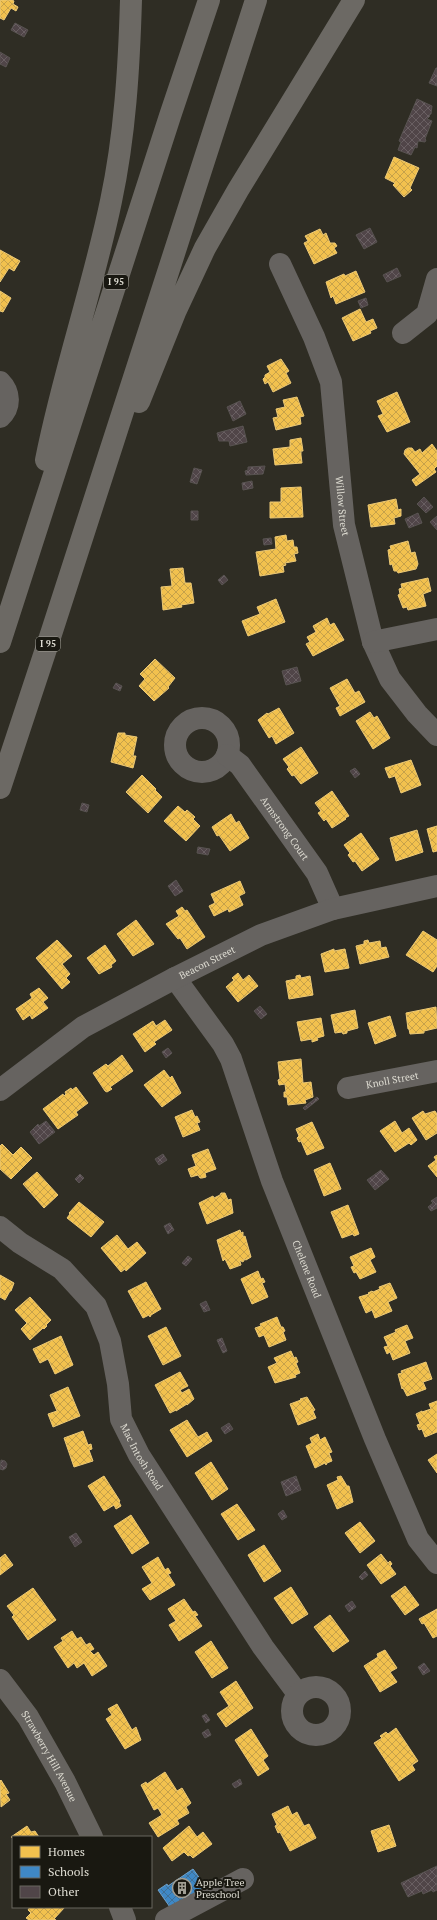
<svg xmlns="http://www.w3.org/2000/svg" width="437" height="1920" viewBox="0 0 437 1920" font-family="'PT Serif',serif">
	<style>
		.homes { fill: url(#homes-cross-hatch); stroke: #ecc976 }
		.schools { fill: url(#schools-cross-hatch); stroke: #6fa1c9 }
		.building { fill: url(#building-cross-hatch); stroke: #585351 }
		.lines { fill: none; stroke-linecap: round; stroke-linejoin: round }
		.minor { stroke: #666360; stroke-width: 22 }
		.major { stroke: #66635f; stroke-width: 22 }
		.highway { stroke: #6c6964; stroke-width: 22 }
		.labels { text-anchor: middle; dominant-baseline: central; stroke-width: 4; stroke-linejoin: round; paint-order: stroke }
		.shield { fill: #191811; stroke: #a3a198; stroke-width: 1 }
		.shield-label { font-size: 9px; font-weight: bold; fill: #dedcd2 }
		.street-label { font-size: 10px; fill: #dedcd2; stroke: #191811 }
		.poi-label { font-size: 10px; fill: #dedcd2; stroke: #191811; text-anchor: start }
	</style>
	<defs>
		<pattern id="homes-cross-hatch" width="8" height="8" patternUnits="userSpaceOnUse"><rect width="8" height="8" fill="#f2c14e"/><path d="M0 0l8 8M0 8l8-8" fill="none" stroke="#c6a14a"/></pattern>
		<pattern id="schools-cross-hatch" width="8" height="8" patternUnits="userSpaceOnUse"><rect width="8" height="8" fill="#3f88c5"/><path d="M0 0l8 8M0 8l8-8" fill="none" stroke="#407096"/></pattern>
		<pattern id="building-cross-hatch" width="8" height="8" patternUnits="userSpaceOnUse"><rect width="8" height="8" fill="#504548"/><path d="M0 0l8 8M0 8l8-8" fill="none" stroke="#695f62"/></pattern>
	</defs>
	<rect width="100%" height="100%" fill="#2f2d24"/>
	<!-- homes -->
	<path class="homes" d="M0 0H12L14 1 13 4 18 7 16 11 11 8 4 20 0 18Z
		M394 157 419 168 410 188 412 190 404 197 393 185 395 183 385 178Z
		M320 229 323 235 326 233 330 243H335L337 246 334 248 337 253 314 264 304 243 308 241 305 236Z
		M0 250 20 261 14 271 9 268 0 282Z
		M356 271 365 292 336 304 333 296 331 298 326 282 344 274 345 276Z
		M0 291 11 298 3 312 0 311Z
		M360 309 366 322 373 319 377 328 370 331 371 333 353 341 342 318Z
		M281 359 289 371 286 373 291 383 273 392 268 382 265 384 263 379 265 377V375L270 372 267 366Z
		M397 392 410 422 387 432 378 416 383 414 377 401Z
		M297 397 304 416 300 417 301 424 276 430 273 418 278 417 276 409 285 407 283 400Z
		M301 438 303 451H301V455L302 463 275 465 273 449 290 447V440Z
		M432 444 437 451V466L434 469 436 472 416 486 412 480 420 474 404 454 405 450 408 448H412L415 452 420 449 422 453Z
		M301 487 303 517 270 518V502H281V488Z
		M396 499 398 510 401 509V516L394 518 395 524 371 527 368 505Z
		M286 535 287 541 293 540 294 547H297L298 553 294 554 296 561 285 563 286 565 283 566 284 572 260 576 256 552 276 549 275 537Z
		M408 541 411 553 415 552 418 564 416 569 398 573 397 571H394L392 564 390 565 388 550 391 549 390 546Z
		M183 568 185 583H191L194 603 181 605 182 607 163 610 161 587 172 586 170 569Z
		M428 578 431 591 423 594 426 606 408 610 407 607 403 608 398 595 400 594 399 589 402 588 401 584Z
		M276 599 285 622 248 636 242 621 260 614 257 607Z
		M327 618 330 625 334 623 344 640 313 656 306 644 310 642 307 637 316 632 313 626Z
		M155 659 175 678 168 687 169 688 154 701 139 686 145 679 140 674Z
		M347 679 355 693 359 691 365 702 340 716 336 708 340 706 330 688Z
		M279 708 294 733 276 744 272 736 269 738 258 720 267 713 268 714Z
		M370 712 374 718 377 716 390 738 373 749 356 721Z
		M118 733H125V735L137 737 133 756H136L133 768 111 762Z
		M301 747 318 773 301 784 294 775 292 776 287 769 289 767 283 759Z
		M411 760 421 785 401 793 395 776 389 778 385 768Z
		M142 775 156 789 155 790 162 797 148 813 126 792Z
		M332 791 349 816 345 818 346 819 332 828 326 819 324 821 318 813 321 811 315 803Z
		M178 806 185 812 187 810 195 817 193 819 200 826 186 841 164 821Z
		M231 814 236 823 239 821 249 838 230 851 219 835 217 836 212 827Z
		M437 826V851L433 852 427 829Z
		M417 830 423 852 396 861 390 838Z
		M361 833 379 859 362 871 355 861 353 862 348 855 350 853 344 845Z
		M240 881 245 893 239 896 243 905 229 912 228 909 214 916 209 906 215 903 211 894Z
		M182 907 185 911 187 910 205 937 187 949 180 938 178 939 166 924 179 916 176 911Z
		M136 920 154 944 133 956 117 934Z
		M423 931 437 940V966L433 972 406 955Z
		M57 940 72 956 62 964 70 974 66 978 70 982 62 989 36 958Z
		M368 940 369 943 380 941 381 948 386 947 389 957 360 964 356 946 364 944V941Z
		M105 945 116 961 111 965 112 967 99 974 87 958Z
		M334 949V951L345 949 349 968 325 972 321 954Z
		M238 973 243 980 249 975 258 986 238 1002 226 987 234 980 232 978Z
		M300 975 301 978 310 976 313 995 289 999 286 981 296 979V976Z
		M39 988 48 998 43 1002 48 1008 32 1019 30 1015 23 1020 16 1009 32 998 30 994Z
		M436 1007 437 1028 424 1031V1033L410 1034 409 1029H408L406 1013Z
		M355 1010 358 1028 347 1031V1033L343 1034 342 1032 335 1033 331 1015Z
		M390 1016 396 1036 375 1044 368 1023Z
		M321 1018 324 1036 317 1038 318 1040 312 1042V1039L301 1041 297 1022Z
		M165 1020 172 1030 154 1042 156 1044 145 1052 133 1034 153 1021 156 1026Z
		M122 1055 133 1071 110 1087 112 1089 107 1092 105 1091 93 1073 106 1064 108 1066Z
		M301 1059 303 1083 311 1082 313 1097 305 1100 306 1103 288 1105 287 1097H284V1092H286L285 1084 279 1085 278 1080 280 1079 278 1062Z
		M164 1070 170 1078 172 1076 181 1093 162 1107 144 1085Z
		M76 1087 88 1103 76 1112 78 1115 58 1129 43 1109 63 1094 64 1096 66 1094 65 1092 71 1088 72 1090Z
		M192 1110 195 1117 197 1116 200 1122 197 1123 200 1130 183 1137 175 1117Z
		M423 1111 425 1114 435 1111 437 1114V1133L426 1140 412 1118Z
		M395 1121 402 1133 409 1128 417 1140 411 1145 409 1143 395 1152 380 1131Z
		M312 1122 324 1148 307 1155 301 1141 299 1142 297 1138 299 1136 296 1129Z
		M2 1144 13 1155 21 1147 32 1158 11 1179 0 1169V1146Z
		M208 1149 216 1169 205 1173 206 1177 202 1178H200L198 1175 191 1177 188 1169 196 1166 192 1155Z
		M437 1155V1177L428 1166 436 1160 434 1157Z
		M330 1163 341 1189 324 1196 314 1170Z
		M37 1172 58 1195 44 1208 23 1184Z
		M221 1193H225L228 1200 231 1199 233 1213 207 1224 199 1203 213 1196 214 1198 220 1195Z
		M79 1202 104 1222 91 1237 67 1218 70 1214 69 1213Z
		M348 1205 359 1234 354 1236 353 1234 342 1238 331 1212Z
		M240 1230 241 1233 243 1232V1237L245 1236 251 1257 246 1260 244 1259V1261L242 1262 241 1260 240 1261 241 1265 230 1269 225 1259 223 1261 217 1240Z
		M117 1235 128 1249 137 1242 146 1253 126 1271 125 1269 121 1272 101 1248Z
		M371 1248 375 1257 370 1260 376 1272 360 1279 356 1272 354 1273 351 1267 354 1266 350 1257Z
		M258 1271 261 1279 263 1278 265 1282 262 1283 268 1297 252 1304 241 1279Z
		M0 1275 14 1283 11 1291H10L5 1300 0 1297Z
		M146 1282 161 1309 151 1315 150 1317 149 1315 143 1318 128 1291Z
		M390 1283 397 1298 388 1302 392 1311 375 1318 372 1310 366 1313 359 1297 369 1294 368 1293 372 1291 373 1292 380 1289 379 1287Z
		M30 1297 51 1320 46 1325 47 1326 44 1329 43 1328 30 1340 21 1329 27 1323 15 1310Z
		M277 1317 281 1327H283L285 1331 283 1332 286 1340 269 1347 264 1335 259 1337 255 1328 261 1326 260 1324Z
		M407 1325 413 1338 405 1341 410 1353 393 1360 390 1352 387 1354 384 1347 388 1346 384 1337 396 1332 395 1330Z
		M166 1327 181 1356 163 1365 148 1336Z
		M61 1336 73 1365 55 1374 48 1359 40 1363 33 1349Z
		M291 1351 294 1358 296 1357 298 1362 296 1363 300 1373 295 1375 296 1377 275 1383 268 1367 277 1363 274 1358Z
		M426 1362 432 1379 423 1382 426 1389 407 1396 403 1388 402 1389 398 1374 402 1373 401 1371Z
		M180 1372 188 1386 180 1390 182 1393 189 1389 194 1399 187 1405V1404L176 1411V1410L170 1413 155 1385Z
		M68 1387 80 1416 53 1427 48 1414 57 1411 50 1395Z
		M307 1397 315 1410 313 1411 316 1418 298 1425 290 1404 301 1400 300 1399Z
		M437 1401V1432L425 1437 422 1429 419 1430 417 1425 420 1424 416 1414 422 1411V1412L431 1409 429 1404Z
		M187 1420 198 1437 207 1432 212 1441 187 1457 170 1430Z
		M83 1431 88 1445 91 1444 92 1449 89 1450 93 1461 74 1467 64 1438Z
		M318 1434 320 1440 325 1437 332 1452 329 1453 332 1461 327 1463 326 1465 325 1463 315 1468 306 1446 312 1443 310 1438Z
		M437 1454V1473L428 1460Z
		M211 1462 228 1489 212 1500 195 1473Z
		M104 1476 120 1501 119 1502 121 1506 116 1509 114 1505 104 1511 88 1486Z
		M341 1476 347 1486H349L353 1502 337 1509 327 1485 338 1480 337 1477Z
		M237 1504 255 1530 238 1540 221 1514Z
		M131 1515 149 1543 132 1554 114 1526Z
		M360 1522 375 1541 360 1553 345 1533Z
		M264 1545 281 1571 264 1582 248 1555Z
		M5 1554 13 1565 0 1575V1558Z
		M381 1554 388 1563 390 1561 392 1564 390 1566 396 1574 381 1584 367 1565Z
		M158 1557 165 1570 168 1568 171 1573 168 1574 175 1585 150 1600 142 1589 152 1583 142 1567Z
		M405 1586 419 1605 405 1615 391 1596Z
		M291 1587 308 1614 292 1624 274 1598Z
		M33 1588 56 1620 28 1640 12 1617 14 1615 7 1606Z
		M184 1599 193 1612 195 1611 198 1615 195 1616 202 1626 179 1641 169 1625 176 1621 168 1609Z
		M437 1609V1636L433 1638 424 1623 422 1624 419 1619Z
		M330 1615 349 1641 333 1652 314 1627Z
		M72 1631 77 1639 81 1637 86 1645 90 1643 94 1649 90 1651 94 1655 98 1652 107 1666 92 1676 84 1663 77 1668 74 1663 68 1668 54 1647 63 1641 61 1638Z
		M211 1641 228 1668 212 1678 195 1652Z
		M385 1650 397 1668 390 1672 397 1682 380 1692 364 1666 378 1657 377 1654Z
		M236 1681 253 1708 226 1727 217 1714 229 1706 220 1692Z
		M117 1704 132 1730 136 1727 141 1740 125 1749 106 1719 112 1715 108 1709Z
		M396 1728 418 1761 412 1765 415 1770 399 1781 374 1743 382 1738 380 1736 386 1732 388 1734Z
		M251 1729 268 1756 263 1760 269 1769 258 1776 235 1740Z
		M165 1772 177 1791 182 1788 191 1803 186 1807 189 1813 177 1820 179 1824 158 1837 149 1823 162 1815 158 1808 154 1810 141 1785 146 1782 147 1784Z
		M1 1780 9 1793 6 1794 10 1800 1 1807 0 1781Z
		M288 1806 292 1815 297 1812 304 1826 309 1824 316 1838 290 1851 280 1832 278 1833 275 1826 277 1825 272 1814Z
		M389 1825 396 1846 378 1852 371 1831Z
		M27 1826 31 1832 35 1831 39 1837H13V1839L11 1837Z
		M189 1826 197 1837 203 1832 212 1844 193 1858 190 1855 188 1856 184 1852 172 1861 163 1848Z
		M30 1907H65L54 1919 56 1920H29L26 1918 31 1913 28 1910Z"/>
	<!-- schools -->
	<path class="schools" d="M193 1869 206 1887 172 1910 158 1890 167 1884 168 1886Z"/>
	<!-- building -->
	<path class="building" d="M15 23 28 30 24 37 11 30Z
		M0 52 10 58 6 67 0 64Z
		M436 68H437V86L429 83Z
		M417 99 432 106 431 114 429 115 430 116 427 119 432 121 425 139 426 140 425 142 418 141 417 148 415 147 411 155 398 150 401 142 399 141Z
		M370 228 377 242 364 249 356 235Z
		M397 268 401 276 387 282 383 275Z
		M366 298 368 305 361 308 358 301Z
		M240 401 246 414 233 421 227 407Z
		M243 426 247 442 230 446 229 441H219L217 433Z
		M265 466 263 474 246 475 245 471 248 470V467Z
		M194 468 202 470 197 484 190 482Z
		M252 481 253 488 243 490 242 483Z
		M424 497 433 507 426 513 417 504Z
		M191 511H198V520H191Z
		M418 513 422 523 409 528 405 519Z
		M437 516V530L430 522Z
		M271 538 272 544 264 545 263 539Z
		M224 575 228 580 222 585 218 580Z
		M297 667 301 681 286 685 282 671Z
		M116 683 122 686 120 691 113 688Z
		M355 768 360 774 355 778 350 771Z
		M82 803 89 805 87 812 80 810Z
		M198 847 210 849 208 855 197 853Z
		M176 880 183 891 175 896 168 886Z
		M260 1006 267 1014 261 1019 254 1011Z
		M168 1048 172 1053 166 1058 162 1052Z
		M317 1097 319 1099 305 1110 303 1108Z
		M46 1121 55 1132 39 1144 30 1132 38 1124 39 1126Z
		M163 1154 167 1160 159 1165 155 1159Z
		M381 1170 389 1179 375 1190 367 1180Z
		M80 1174 84 1178 79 1183 75 1179Z
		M437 1197V1208L431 1211 428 1207 433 1203 431 1201Z
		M170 1223 174 1230 168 1234 164 1226Z
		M188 1256 192 1259 186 1266 182 1263Z
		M206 1301 210 1310 204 1312 200 1304Z
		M222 1338 227 1351 223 1353 217 1340Z
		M229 1423 233 1429 225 1434 221 1428Z
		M1 1460 5 1461 7 1464 6 1468 3 1470 0 1469Z
		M296 1476 301 1490 286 1496 281 1482Z
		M283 1510 287 1517 282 1520 278 1514Z
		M76 1533 82 1542 75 1547 69 1537Z
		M365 1571 368 1575 362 1580 359 1577Z
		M352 1601 356 1607 349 1612 345 1606Z
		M424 1663 430 1671 423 1675 418 1667Z
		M206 1714 210 1720 206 1723 202 1716Z
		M208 1729 211 1735 205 1738 202 1733Z
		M240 1779 242 1784 235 1788 232 1784Z
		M437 1866V1890L433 1892 432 1890 423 1894 422 1891 408 1897 401 1883Z"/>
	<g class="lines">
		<!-- minor -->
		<g class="minor">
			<path id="s1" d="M280 264 314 337 331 382 344 525 373 642 390 679 417 714 437 735"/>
			<path d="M403 333 427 314 437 279"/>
			<path d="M0 382C10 392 11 407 0 417"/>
			<path d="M373 642 437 629"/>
			<circle cx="202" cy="745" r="27"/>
			<path id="s2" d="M227 755 240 765 317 873 333 909"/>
			<path id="s3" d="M175 978 223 1044 231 1059 272 1181 375 1439 418 1539 437 1563"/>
			<path id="s4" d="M348 1088 437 1071"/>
			<path id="s5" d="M0 1090 83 1027 175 978 261 935 333 909 437 886"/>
			<path id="s6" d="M0 1227 20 1243 62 1269 96 1306 110 1341 118 1384 121 1419 139 1455 263 1647 298 1694"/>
			<circle cx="316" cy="1711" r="24"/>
			<path d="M166 1920 243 1879"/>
		</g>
		<!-- major -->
		<g class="major">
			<path id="s7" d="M0 1680 28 1717 65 1782 92 1837"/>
			<path d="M120 1907 125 1920"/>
		</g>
		<!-- highway -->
		<path class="highway" d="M139 402 176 310 205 248 238 190 354 0
			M46 460C63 373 93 288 111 201 125 135 129 68 131 0
			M0 642 170 116 209 0
			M0 788 52 631 256 0"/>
	</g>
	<!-- icons -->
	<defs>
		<g id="building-ring" transform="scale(1)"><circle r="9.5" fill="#191811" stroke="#a19f95" stroke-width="1.5"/><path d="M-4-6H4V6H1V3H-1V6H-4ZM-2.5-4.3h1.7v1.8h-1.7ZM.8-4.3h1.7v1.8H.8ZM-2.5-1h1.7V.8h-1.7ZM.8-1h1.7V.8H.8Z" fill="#a19f95"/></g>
	</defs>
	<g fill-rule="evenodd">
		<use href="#building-ring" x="182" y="1888"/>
	</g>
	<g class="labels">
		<!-- shield labels -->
		<g class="shield">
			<rect x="104" y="275" width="24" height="14" rx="3"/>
			<rect x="36" y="637" width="24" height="14" rx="3"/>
		</g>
		<g class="shield-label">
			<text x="116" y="282">I 95</text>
			<text x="48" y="644">I 95</text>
		</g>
		<!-- street labels -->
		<g class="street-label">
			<text stroke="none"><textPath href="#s1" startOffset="253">Willow Street</textPath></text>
			<text stroke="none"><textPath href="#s2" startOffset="94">Armstrong Court</textPath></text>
			<text stroke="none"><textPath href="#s5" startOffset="244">Beacon Street</textPath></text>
			<text stroke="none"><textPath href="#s4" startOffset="45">Knoll Street</textPath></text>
			<text stroke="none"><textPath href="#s3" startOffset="322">Chelene Road</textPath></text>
			<text stroke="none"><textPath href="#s6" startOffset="285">Mac Intosh Road</textPath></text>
			<text stroke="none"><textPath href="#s7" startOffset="91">Strawberry Hill Avenue</textPath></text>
		</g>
		<!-- poi labels -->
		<g class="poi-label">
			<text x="196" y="1882">Apple Tree<tspan x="196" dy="12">Preschool</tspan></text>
		</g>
	</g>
	<!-- legend -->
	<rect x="12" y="1836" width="140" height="72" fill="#191811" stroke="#68665e"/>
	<rect x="20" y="1846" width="20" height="12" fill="#f2c14e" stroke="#68665e"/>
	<text x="48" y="1856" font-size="12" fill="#dedcd2">Homes</text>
	<rect x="20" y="1866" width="20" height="12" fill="#3f88c5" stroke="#68665e"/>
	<text x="48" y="1876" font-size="12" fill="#dedcd2">Schools</text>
	<rect x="20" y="1886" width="20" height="12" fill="#504548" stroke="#68665e"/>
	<text x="48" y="1896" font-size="12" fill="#dedcd2">Other</text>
</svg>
